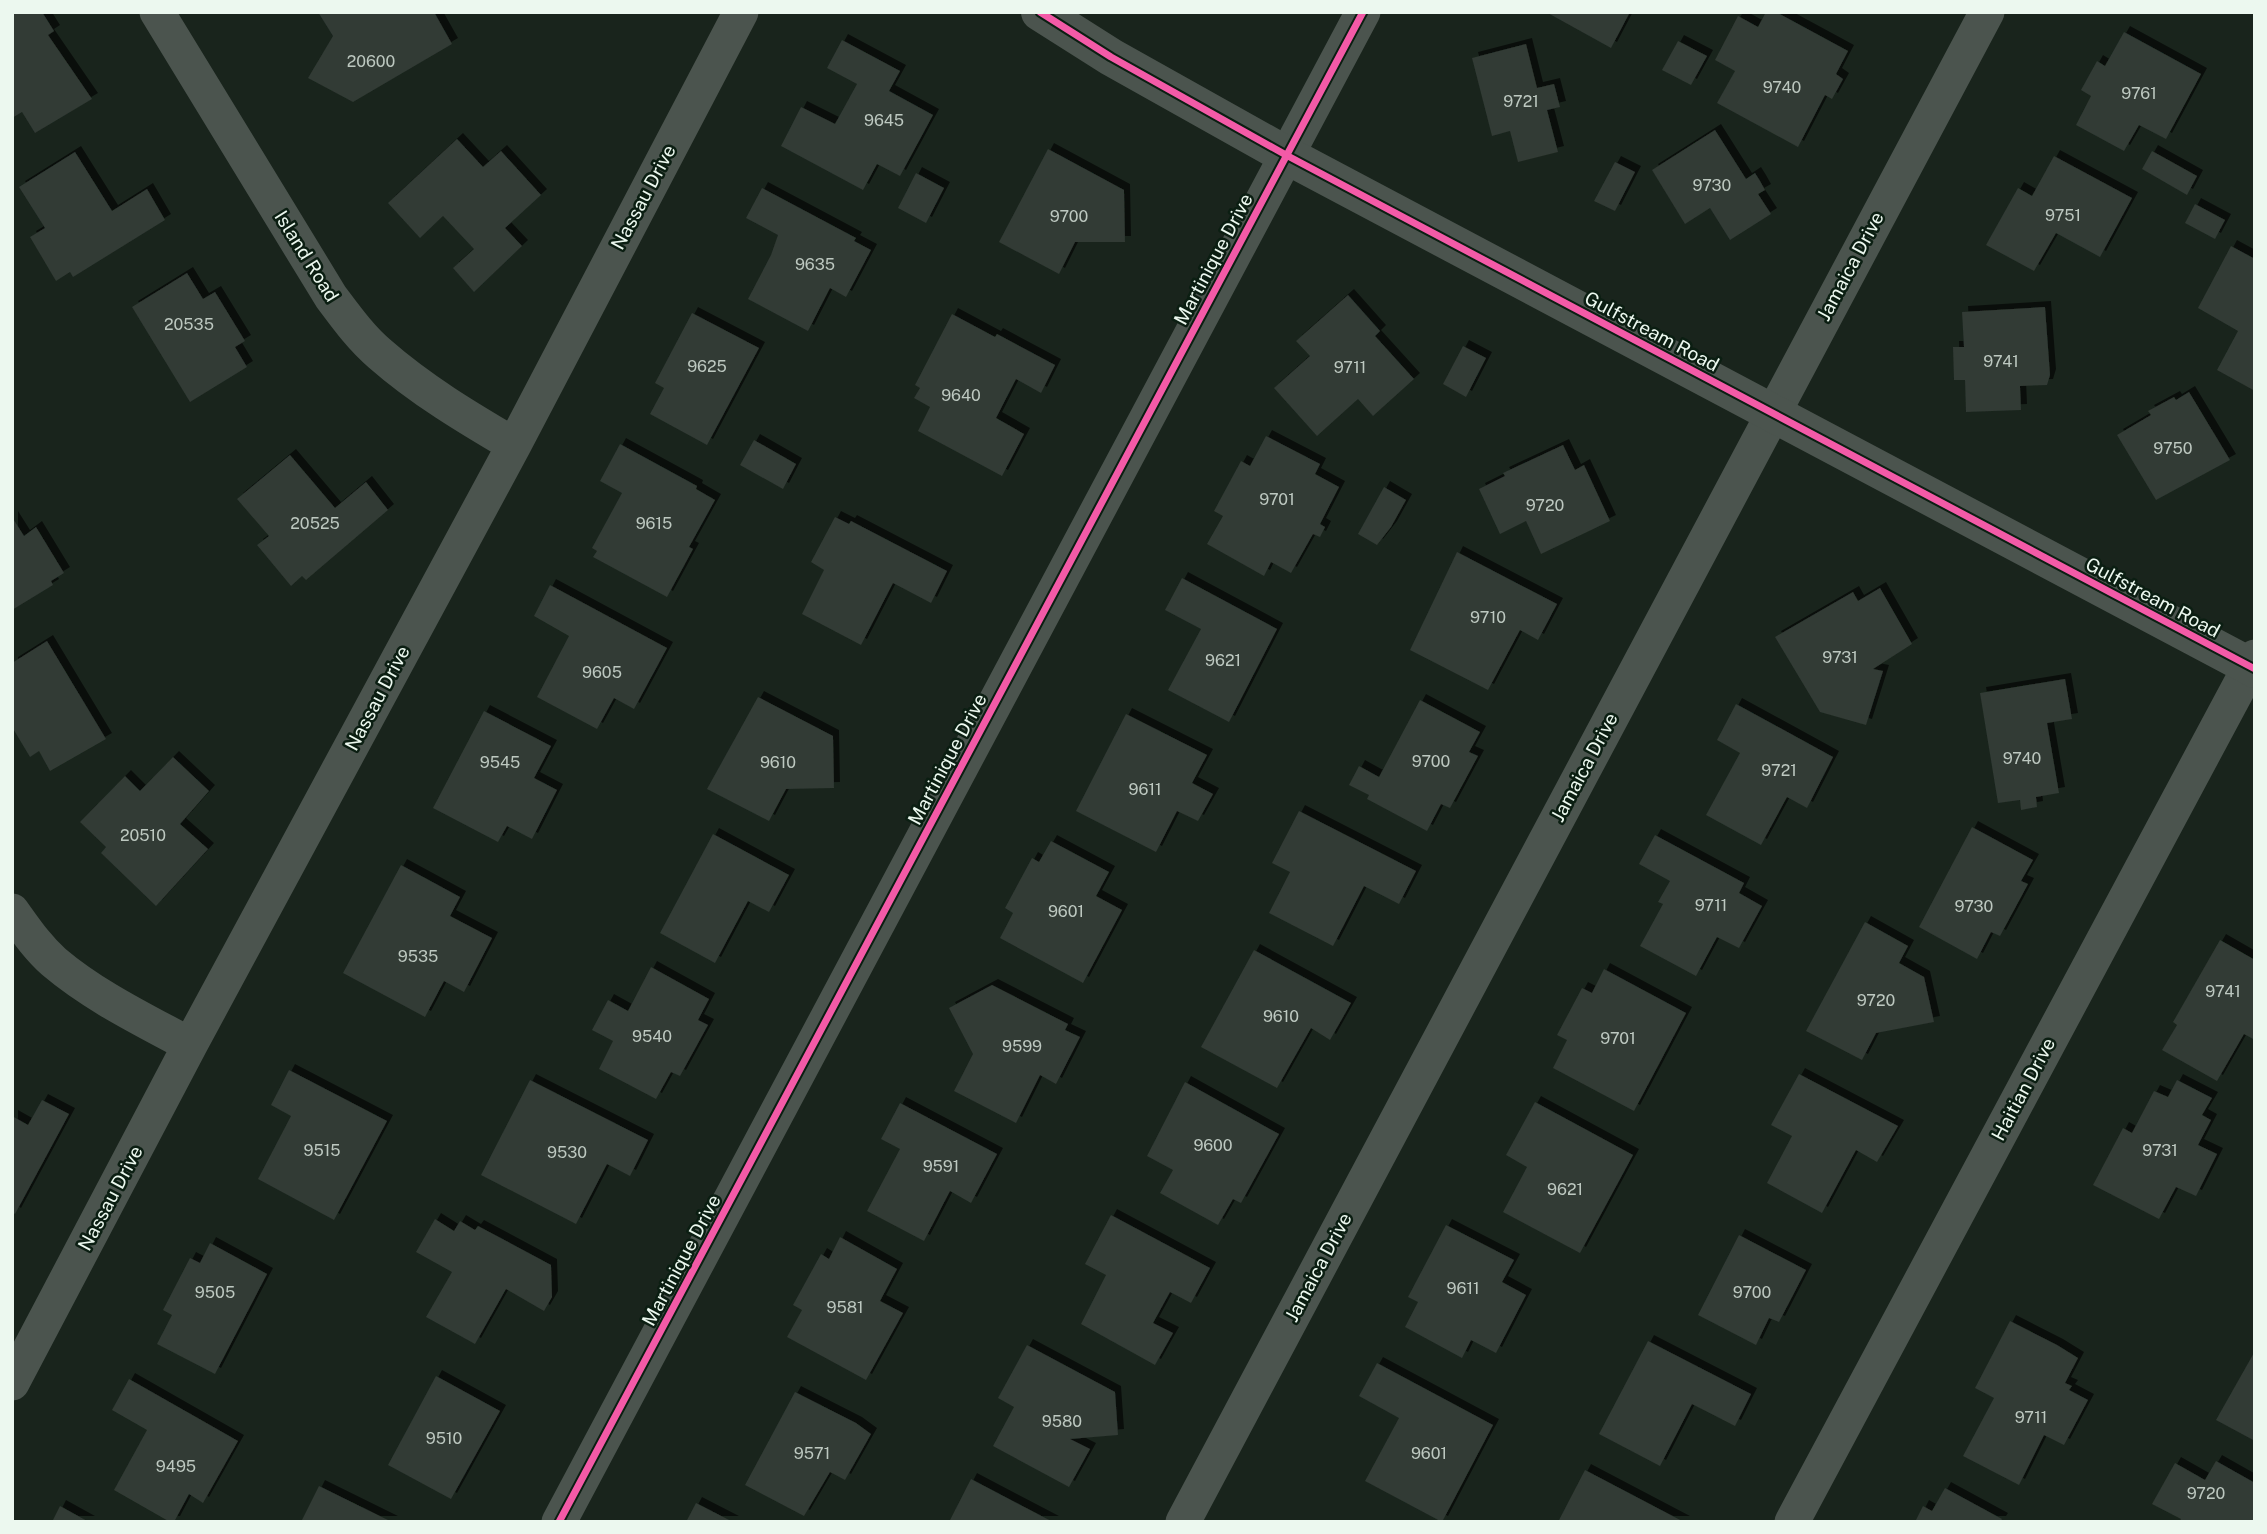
<svg xmlns="http://www.w3.org/2000/svg" width="2267" height="1534" viewBox="0 0 2267 1534" font-family="'Public Sans',sans-serif">
	<style>
		.building { fill: #313a34; filter: url(#shadow) }
		.lines { fill: none; stroke-linecap: round; stroke-linejoin: round }
		.minor { stroke: #4b544e; stroke-width: 35 }
		.tertiary { stroke: #4b544e; stroke-width: 38 }
		.cycleway-casing { stroke: #0b1e12; stroke-width: 11 }
		.cycleway { stroke: #f35aa7; stroke-width: 7 }
		.labels { text-anchor: middle; dominant-baseline: central; stroke-width: 5; stroke-linejoin: round; paint-order: stroke }
		.number-label { font-size: 16px; fill: #bdc8c0 }
		.street-label { font-size: 19px; fill: #ecf8ef; stroke: #0b1e12 }
	</style>
	<defs>
		<filter id="shadow"><feDropShadow dx="6" dy="-6" stdDeviation="0" flood-color="#0009"/></filter>
	</defs>
	<rect width="100%" height="100%" fill="#19241c"/>
	<!-- building -->
	<path class="building" d="M12 12H42L54 31 48 35 92 99 35 133 22 112 12 118Z
		M318 12H434L452 44 353 102 308 78 333 36Z
		M1546 12H1630L1611 48Z
		M1766 12H1776L1848 51 1836 74 1843 79 1832 99 1825 95 1798 147 1717 103 1735 71 1715 60 1738 16 1758 27Z
		M2124 32 2201 74 2166 139 2139 125 2124 151 2076 125 2091 96 2081 90 2097 61 2105 66Z
		M842 40 900 71 889 91 933 115 900 176 877 164 863 190 781 146 801 107 835 124 857 84 827 68Z
		M1678 41 1707 56 1691 85 1662 70Z
		M1526 44 1537 88 1554 84 1560 107 1547 110 1558 152 1518 162 1510 131 1492 136 1472 58Z
		M1715 130 1746 179 1755 173 1760 181 1765 190 1758 194 1771 214 1730 240 1710 208 1685 224 1652 170Z
		M457 139 483 167 501 151 541 195 505 228 522 246 474 292 453 268 474 249 443 216 420 238 388 203Z
		M1048 149 1124 190 1125 242H1075L1059 274 999 242Z
		M2152 151 2197 176 2187 195 2142 169Z
		M75 152 112 211 147 189 165 220 73 277 70 272 56 281 30 237 45 228 19 187Z
		M2054 156 2132 198 2100 257 2056 233 2034 271 1986 245 2018 188 2032 196Z
		M1615 162 1635 172 1615 211 1594 201Z
		M916 173 944 188 926 223 898 208Z
		M762 188 856 238 854 241 871 250 846 297 830 288 808 331 748 299 771 255 778 235 746 218Z
		M2195 204 2225 220 2215 239 2185 223Z
		M2231 246 2255 259V391L2217 370 2238 331 2198 308Z
		M187 273 203 299 215 292 245 341 235 347 247 367 190 402 132 307Z
		M1348 295 1380 331 1375 336 1414 379 1373 416 1358 399 1317 436 1274 388 1310 356 1296 341Z
		M2045 307 2050 375 2047 385 2020 386 2021 410 1966 412 1965 380H1954L1953 347H1964L1962 312Z
		M692 313 759 348 707 445 650 414 664 388 655 383Z
		M952 314 995 337 997 334 1055 365 1041 393 1016 379 996 418 1024 434 1002 476 918 431 930 407 914 398 920 388 915 385Z
		M1463 346 1486 358 1466 397 1443 384Z
		M2189 392 2230 460 2156 500 2117 435 2151 415 2148 411 2174 397 2176 400Z
		M1266 436 1320 464 1315 474 1339 487 1320 524 1325 527 1320 537 1313 534 1291 573 1271 562 1264 576 1207 544 1223 516 1214 511 1241 461 1250 466Z
		M754 440 796 464 783 489 740 465Z
		M620 444 697 486 696 489 715 500 689 547 693 549 667 597 593 557 597 551 592 548 622 493 600 481Z
		M1563 445 1575 470 1584 465 1610 521 1541 554 1526 521 1500 534 1479 489 1505 476 1503 473Z
		M290 455 335 508 366 482 388 510 306 580 302 576 291 586 257 545 269 536 237 499Z
		M1384 487 1406 500 1391 527 1377 545 1358 534Z
		M12 517 24 536 36 527 64 573 51 581 53 585 12 610Z
		M835 517 849 524 851 521 947 571 931 603 893 583 861 645 802 614 824 570 811 562Z
		M1457 552 1557 604 1538 640 1520 630 1488 690 1410 650Z
		M1182 578 1277 629 1229 722 1168 690 1201 629 1165 610Z
		M550 585 667 648 634 709 614 698 597 729 537 697 569 636 534 616Z
		M1880 588 1912 644 1873 669 1883 671 1866 725 1820 712 1775 637 1853 592 1858 601Z
		M47 641 106 739 50 771 39 751 30 757 12 727V663Z
		M2065 679 2072 719 2047 723 2059 793 2036 797 2037 807 2021 810 2020 800 1998 803 1980 693Z
		M758 697 833 736 834 788 786 789 769 821 707 789Z
		M1420 700 1480 732 1469 752 1478 756 1450 808 1441 804 1427 831 1367 799 1369 795 1349 785 1359 766 1379 777Z
		M1736 704 1833 757 1807 808 1787 797 1761 845 1706 815 1740 753 1717 740Z
		M484 711 551 746 534 778 557 790 532 839 507 826 498 842 433 808Z
		M1126 714 1207 755 1192 783 1213 794 1198 821 1177 811 1156 852 1076 811Z
		M173 757 209 791 180 824 208 849 156 906 101 853 106 847 80 822 125 776 140 791Z
		M1299 811 1416 871 1399 904 1364 886 1333 946 1269 913 1290 872 1272 863Z
		M1972 827 2033 860 2021 881 2028 884 2000 936 1991 932 1977 959 1919 927Z
		M713 834 789 875 769 912 748 901 715 963 660 933Z
		M1655 835 1744 883 1739 893 1762 906 1739 948 1717 937 1696 976 1640 946 1663 904 1658 902 1670 881 1639 864Z
		M1051 841 1109 872 1096 896 1122 910 1083 983 1000 938 1013 913 1005 908 1032 858 1039 862Z
		M401 865 460 897 450 916 492 938 464 992 444 981 425 1017 343 973Z
		M1865 922 1908 946 1899 963 1924 977 1934 1022 1876 1033 1862 1060 1806 1031Z
		M2220 940 2255 960V1040L2244 1034 2217 1081 2162 1050 2177 1025 2173 1022Z
		M1254 950 1351 1003 1330 1040 1311 1028 1277 1088 1201 1047Z
		M651 967 709 999 698 1020 708 1025 680 1076 671 1072 656 1099 599 1069 613 1041 592 1030 608 1000 628 1011Z
		M1604 969 1686 1013 1634 1111 1553 1068 1567 1040 1557 1035 1582 988 1592 993Z
		M992 985 1068 1024 1065 1030 1080 1037 1056 1084 1040 1075 1016 1123 954 1091 973 1054 949 1008Z
		M289 1070 387 1121 334 1220 258 1179 291 1116 271 1105Z
		M1799 1074 1898 1126 1877 1162 1856 1150 1822 1213 1767 1183 1792 1136 1771 1125Z
		M530 1080 648 1140 630 1176 607 1164 576 1224 481 1175Z
		M2177 1080 2212 1098 2202 1115 2211 1120 2198 1145 2217 1154 2196 1196 2176 1187 2159 1219 2093 1185 2123 1128 2132 1133 2154 1091 2168 1097Z
		M1185 1082 1279 1134 1241 1203 1233 1199 1218 1225 1160 1193 1173 1170 1147 1156Z
		M42 1100 69 1114 15 1214 12 1212V1116L28 1125Z
		M1535 1102 1633 1155 1580 1253 1503 1212 1527 1167 1506 1155Z
		M900 1103 997 1154 971 1203 950 1191 924 1241 867 1211 900 1149 881 1139Z
		M1111 1215 1210 1268 1191 1303 1170 1292 1153 1323 1173 1333 1155 1365 1081 1324 1106 1275 1085 1264Z
		M435 1219 454 1231 460 1221 475 1230 478 1226 551 1265 552 1297 544 1311 506 1289 475 1344 426 1317 452 1272 416 1252Z
		M1446 1225 1514 1260 1502 1282 1526 1295 1496 1353 1471 1340 1462 1358 1405 1327 1418 1302 1408 1297Z
		M1739 1235 1806 1270 1779 1322 1769 1318 1756 1345 1698 1315Z
		M840 1237 897 1269 880 1301 903 1313 866 1380 787 1337 802 1310 793 1305 821 1254 829 1259Z
		M210 1243 267 1274 215 1374 157 1344 172 1315 163 1310 190 1258 200 1263Z
		M2010 1321 2057 1345 2078 1358 2065 1383 2072 1386 2069 1390 2088 1400 2064 1445 2044 1435 2019 1485 1963 1456 1994 1398 1975 1388Z
		M1648 1341 1751 1394 1735 1426 1692 1404 1660 1466 1599 1434Z
		M1027 1345 1115 1392 1118 1435 1070 1439 1090 1449 1069 1487 993 1446 1014 1407 998 1398Z
		M2255 1351V1441L2216 1420Z
		M1377 1363 1493 1425 1442 1522 1365 1481 1399 1418 1359 1396Z
		M436 1376 500 1411 451 1499 388 1465Z
		M129 1379 238 1441 203 1503 189 1494 174 1522H170L114 1490 147 1430 112 1410Z
		M795 1392 856 1423 871 1434 845 1480 830 1472 804 1516 745 1485Z
		M2216 1461 2255 1483V1522H2179L2181 1519 2152 1504 2175 1463 2205 1480Z
		M1585 1470 1684 1522H1558Z
		M971 1479 1053 1522H949Z
		M319 1486 392 1522H301Z
		M1945 1488 2002 1519 2000 1522H1915L1923 1506 1932 1511Z
		M696 1503 733 1522H686Z
		M60 1506 89 1522H52Z"/>
	<g class="lines">
		<!-- minor -->
		<path class="minor" d="M157 12 331 297C346 317 361 338 380 354 421 390 468 418 514 445
			M12 911C25 929 37 947 54 962 94 996 144 1020 190 1045
			M12 1383 190 1045 514 445 741 12
			M559 1522 1363 12
			M1183 1522 1987 12
			M1792 1522 2255 657"/>
		<!-- tertiary -->
		<path class="tertiary" d="M1040 12 1111 57 1286 155 2255 669"/>
		<!-- cycleway casing -->
		<g class="cycleway-casing">
			<path id="cycleway" d="M1040 12 1111 57 1286 155 2255 669
				M559 1522 1363 12"/>
		</g>
		<!-- cycleway -->
		<use href="#cycleway" class="cycleway"/>
	</g>
	<g class="labels">
		<!-- number labels -->
		<g class="number-label">
			<text x="371" y="61">20600</text>
			<text x="1782" y="87">9740</text>
			<text x="2139" y="93">9761</text>
			<text x="1521" y="101">9721</text>
			<text x="884" y="120">9645</text>
			<text x="1712" y="185">9730</text>
			<text x="2063" y="215">9751</text>
			<text x="1069" y="216">9700</text>
			<text x="815" y="264">9635</text>
			<text x="189" y="324">20535</text>
			<text x="2001" y="361">9741</text>
			<text x="707" y="366">9625</text>
			<text x="1350" y="367">9711</text>
			<text x="961" y="395">9640</text>
			<text x="2173" y="448">9750</text>
			<text x="1277" y="499">9701</text>
			<text x="1545" y="505">9720</text>
			<text x="315" y="523">20525</text>
			<text x="654" y="523">9615</text>
			<text x="1488" y="617">9710</text>
			<text x="1840" y="657">9731</text>
			<text x="1223" y="660">9621</text>
			<text x="602" y="672">9605</text>
			<text x="2022" y="758">9740</text>
			<text x="1431" y="761">9700</text>
			<text x="500" y="762">9545</text>
			<text x="778" y="762">9610</text>
			<text x="1779" y="770">9721</text>
			<text x="1145" y="789">9611</text>
			<text x="143" y="835">20510</text>
			<text x="1711" y="905">9711</text>
			<text x="1974" y="906">9730</text>
			<text x="1066" y="911">9601</text>
			<text x="418" y="956">9535</text>
			<text x="2223" y="991">9741</text>
			<text x="1876" y="1000">9720</text>
			<text x="1281" y="1016">9610</text>
			<text x="652" y="1036">9540</text>
			<text x="1618" y="1038">9701</text>
			<text x="1022" y="1046">9599</text>
			<text x="1213" y="1145">9600</text>
			<text x="322" y="1150">9515</text>
			<text x="2160" y="1150">9731</text>
			<text x="567" y="1152">9530</text>
			<text x="941" y="1166">9591</text>
			<text x="1565" y="1189">9621</text>
			<text x="1463" y="1288">9611</text>
			<text x="215" y="1292">9505</text>
			<text x="1752" y="1292">9700</text>
			<text x="845" y="1307">9581</text>
			<text x="2031" y="1417">9711</text>
			<text x="1062" y="1421">9580</text>
			<text x="444" y="1438">9510</text>
			<text x="812" y="1453">9571</text>
			<text x="1429" y="1453">9601</text>
			<text x="176" y="1466">9495</text>
			<text x="2206" y="1493">9720</text>
		</g>
		<!-- street labels -->
		<g class="street-label">
			<text transform="translate(643 197) rotate(-62)">Nassau Drive</text>
			<text transform="translate(307 256) rotate(58)">Island Road</text>
			<text transform="translate(1213 259) rotate(-62)">Martinique Drive</text>
			<text transform="translate(1850 266) rotate(-62)">Jamaica Drive</text>
			<text transform="translate(1652 331) rotate(28)">Gulfstream Road</text>
			<text transform="translate(2153 597) rotate(28)">Gulfstream Road</text>
			<text transform="translate(377 698) rotate(-62)">Nassau Drive</text>
			<text transform="translate(947 759) rotate(-62)">Martinique Drive</text>
			<text transform="translate(1584 767) rotate(-62)">Jamaica Drive</text>
			<text transform="translate(2023 1089) rotate(-62)">Haitian Drive</text>
			<text transform="translate(110 1198) rotate(-62)">Nassau Drive</text>
			<text transform="translate(681 1260) rotate(-62)">Martinique Drive</text>
			<text transform="translate(1318 1267) rotate(-62)">Jamaica Drive</text>
		</g>
	</g>
	<!-- border -->
	<rect width="2267" height="1534" fill="none" stroke="#ecf8ef" stroke-width="28"/>
</svg>
